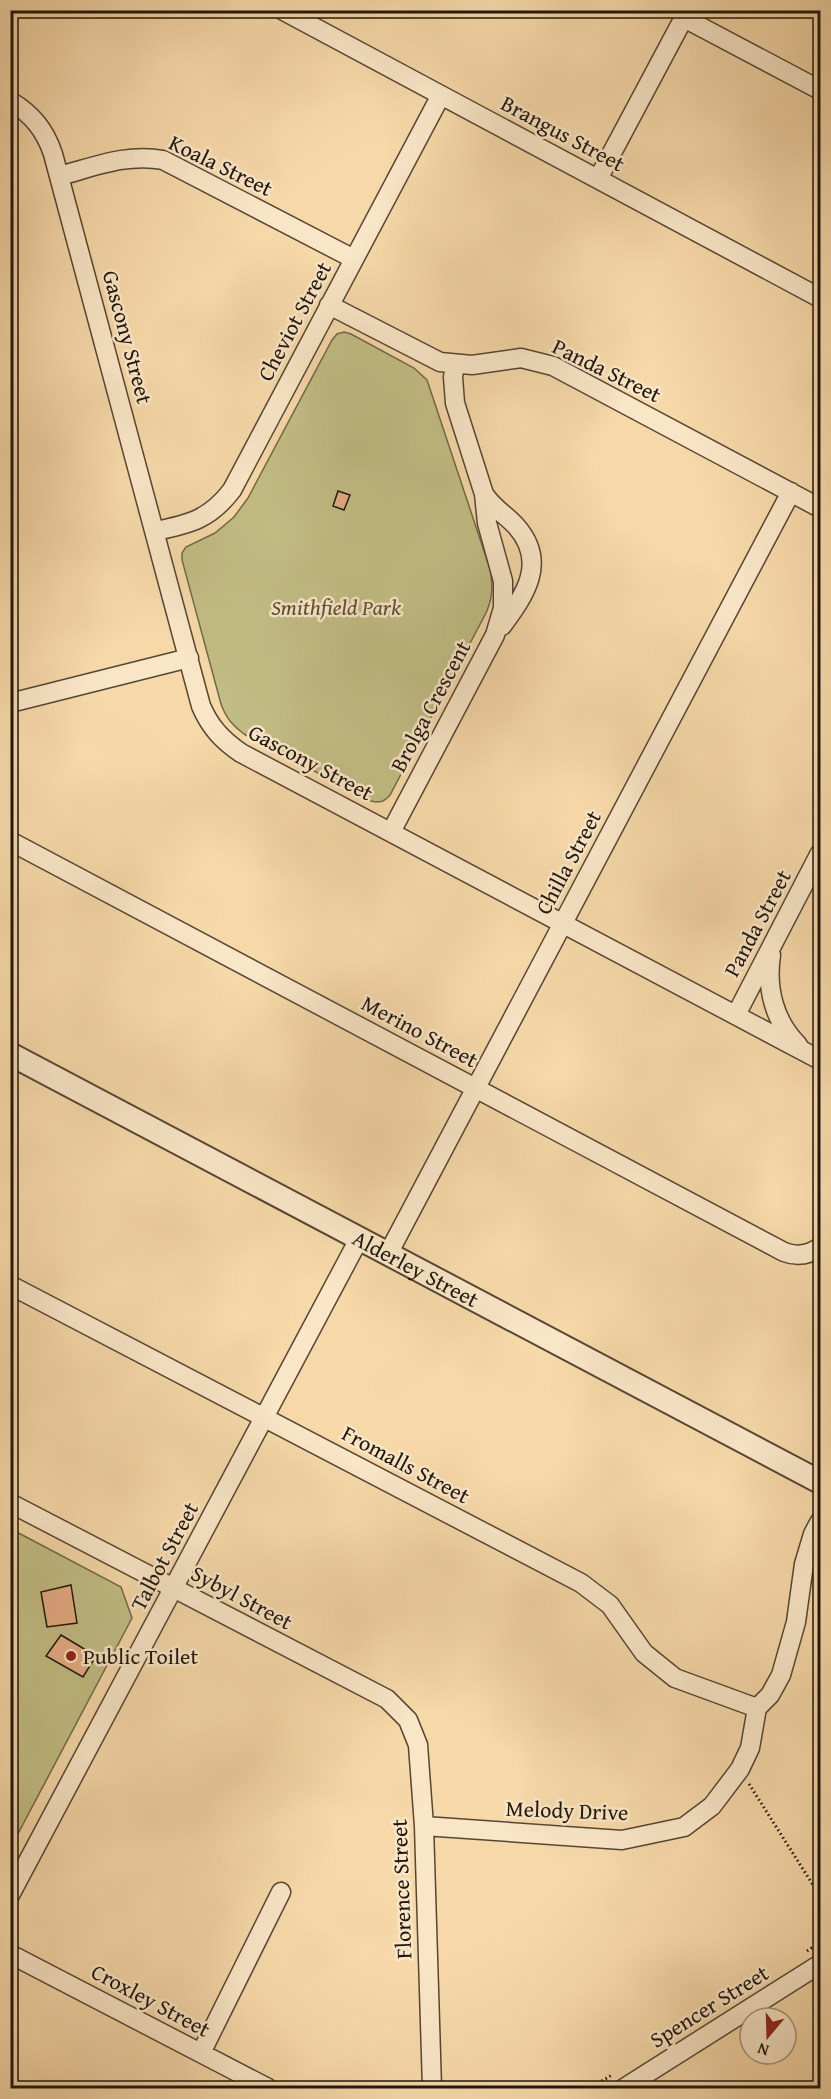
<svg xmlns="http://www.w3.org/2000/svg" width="831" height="2099" viewBox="0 0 831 2099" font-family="'Gentium Book Plus',serif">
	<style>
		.green { fill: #c2bd84; stroke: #716a48; stroke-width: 1.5 }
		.building { fill: #e6ad86; stroke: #20160c; stroke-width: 1.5 }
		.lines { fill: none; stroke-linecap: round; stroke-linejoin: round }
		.minor-casing { stroke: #564633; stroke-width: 21 }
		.tertiary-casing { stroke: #564633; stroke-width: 26 }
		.path { stroke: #20160c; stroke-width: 3; stroke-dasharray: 1.5 3; stroke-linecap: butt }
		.minor { stroke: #f9e6c7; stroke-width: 18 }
		.tertiary { stroke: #f9e6c7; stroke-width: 22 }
		.poi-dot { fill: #8f2418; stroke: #f9e6c7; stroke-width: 2 }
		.labels { text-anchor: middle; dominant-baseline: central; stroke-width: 5; stroke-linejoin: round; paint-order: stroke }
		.street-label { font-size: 22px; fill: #20160c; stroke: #f9e6c7 }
		.park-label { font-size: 22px; font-style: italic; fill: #595036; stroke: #f9e6c7 }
		.poi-label { font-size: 22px; fill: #20160c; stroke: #f9e6c7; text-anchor: start }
	</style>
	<rect width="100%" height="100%" fill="#f6d8a9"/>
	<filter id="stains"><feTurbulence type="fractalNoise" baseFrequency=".00333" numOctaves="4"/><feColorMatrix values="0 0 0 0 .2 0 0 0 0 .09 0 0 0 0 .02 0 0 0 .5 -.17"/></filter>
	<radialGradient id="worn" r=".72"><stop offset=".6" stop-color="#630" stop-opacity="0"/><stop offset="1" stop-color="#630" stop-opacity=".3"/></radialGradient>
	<!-- green -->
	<path class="green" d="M344 332 351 334 414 368 427 380 490 569C493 586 493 597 486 613L390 795C384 802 380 803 371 801L244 734C233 726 226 718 221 704L182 560V553L186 547 215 533 234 517 248 498 332 340 337 334Z
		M11 1529 121 1587 132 1618 11 1847Z"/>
	<!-- building -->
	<path class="building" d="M338 491 350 495 344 510 333 506Z
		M71 1585 77 1623 47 1627 41 1592Z
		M61 1635 96 1656 83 1677 46 1656Z"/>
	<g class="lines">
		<!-- minor casing -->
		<g class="minor-casing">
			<path id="minor" d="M282 10 820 298
				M684 18 820 90
				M10 101C32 114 45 130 53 154L201 706C210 727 222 740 241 753L820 1060
				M59 176C94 167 127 153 163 160L354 259
				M598 179 688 10
				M329 305 440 362 472 365 521 358 553 366 820 508
				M484 494C493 508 505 514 516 526 548 562 525 595 502 626
				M156 531C190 524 210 519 232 490L441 95
				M10 703 189 658
				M391 832 495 635 503 608V581L487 523 484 494 455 403 453 377 455 365
				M10 841 784 1252C797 1257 809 1255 820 1247
				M771 955C766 988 774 1021 798 1045
				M736 1015 820 853
				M388 1254 791 492
				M10 1285 581 1583 610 1605 644 1653 675 1678 757 1708
				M10 1503 387 1699 408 1720 418 1745 424 1826 432 2088
				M424 1826 622 1840 684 1827 712 1806 740 1769 750 1748 757 1708 770 1695 781 1675 796 1622 804 1564 813 1534 820 1521
				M10 1895 359 1239
				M10 1954 268 2088
				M201 2053 281 1892
				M624 2088 820 1964"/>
		</g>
		<!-- tertiary casing -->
		<g class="tertiary-casing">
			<g id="tertiary">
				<path id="s1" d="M10 1054 820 1482"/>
			</g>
		</g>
		<!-- path -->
		<path class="path" d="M749 1784 820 1896
			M807 1951 820 1942
			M678 2032 695 2021
			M590 2088 612 2075"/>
		<!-- minor -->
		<use href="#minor" class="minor"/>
		<!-- tertiary -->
		<use href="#tertiary" class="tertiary"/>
	</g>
	<!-- markers -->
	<circle class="poi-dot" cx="71" cy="1656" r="6"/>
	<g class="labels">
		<!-- street labels -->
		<g class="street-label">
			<text transform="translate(563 133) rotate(28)">Brangus Street</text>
			<text transform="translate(221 165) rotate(26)">Koala Street</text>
			<text transform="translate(294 321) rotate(-62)">Cheviot Street</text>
			<text transform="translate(128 337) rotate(75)">Gascony Street</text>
			<text transform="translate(607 370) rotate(26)">Panda Street</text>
			<text transform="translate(430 706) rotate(-62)">Brolga Crescent</text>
			<text transform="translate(311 762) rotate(28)">Gascony Street</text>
			<text transform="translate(568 862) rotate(-62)">Chilla Street</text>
			<text transform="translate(757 923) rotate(-62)">Panda Street</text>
			<text transform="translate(420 1031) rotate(28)">Merino Street</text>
			<text stroke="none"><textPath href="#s1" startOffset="459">Alderley Street</textPath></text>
			<text transform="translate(406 1464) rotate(28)">Fromalls Street</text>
			<text transform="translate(164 1556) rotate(-62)">Talbot Street</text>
			<text transform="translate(242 1597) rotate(28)">Sybyl Street</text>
			<text transform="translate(567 1810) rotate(2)">Melody Drive</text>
			<text transform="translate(401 1889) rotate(-92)">Florence Street</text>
			<text transform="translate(151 2000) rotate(28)">Croxley Street</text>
			<text transform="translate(709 2006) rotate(-32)">Spencer Street</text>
		</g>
		<!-- park labels -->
		<g class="park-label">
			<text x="336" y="607">Smithfield Park</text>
		</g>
		<!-- poi labels -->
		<g class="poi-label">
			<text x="83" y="1656">Public Toilet</text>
		</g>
	</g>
	<!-- margin -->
	<rect width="831" height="2099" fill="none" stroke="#f6d8a9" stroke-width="36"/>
	<rect x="12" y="12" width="807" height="2075" fill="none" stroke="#20160c" stroke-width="3"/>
	<rect x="18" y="18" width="795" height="2063" fill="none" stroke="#20160c" stroke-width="1.5"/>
	<!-- north arrow -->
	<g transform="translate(768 2036) rotate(199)"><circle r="28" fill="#f9e6c7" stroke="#a2937c" stroke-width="1.5"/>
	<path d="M0-4.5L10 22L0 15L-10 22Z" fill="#8f2418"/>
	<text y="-9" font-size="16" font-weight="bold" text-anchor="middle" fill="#20160c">N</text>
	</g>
	<rect width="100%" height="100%" filter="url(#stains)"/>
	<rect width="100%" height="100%" fill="url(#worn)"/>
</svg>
